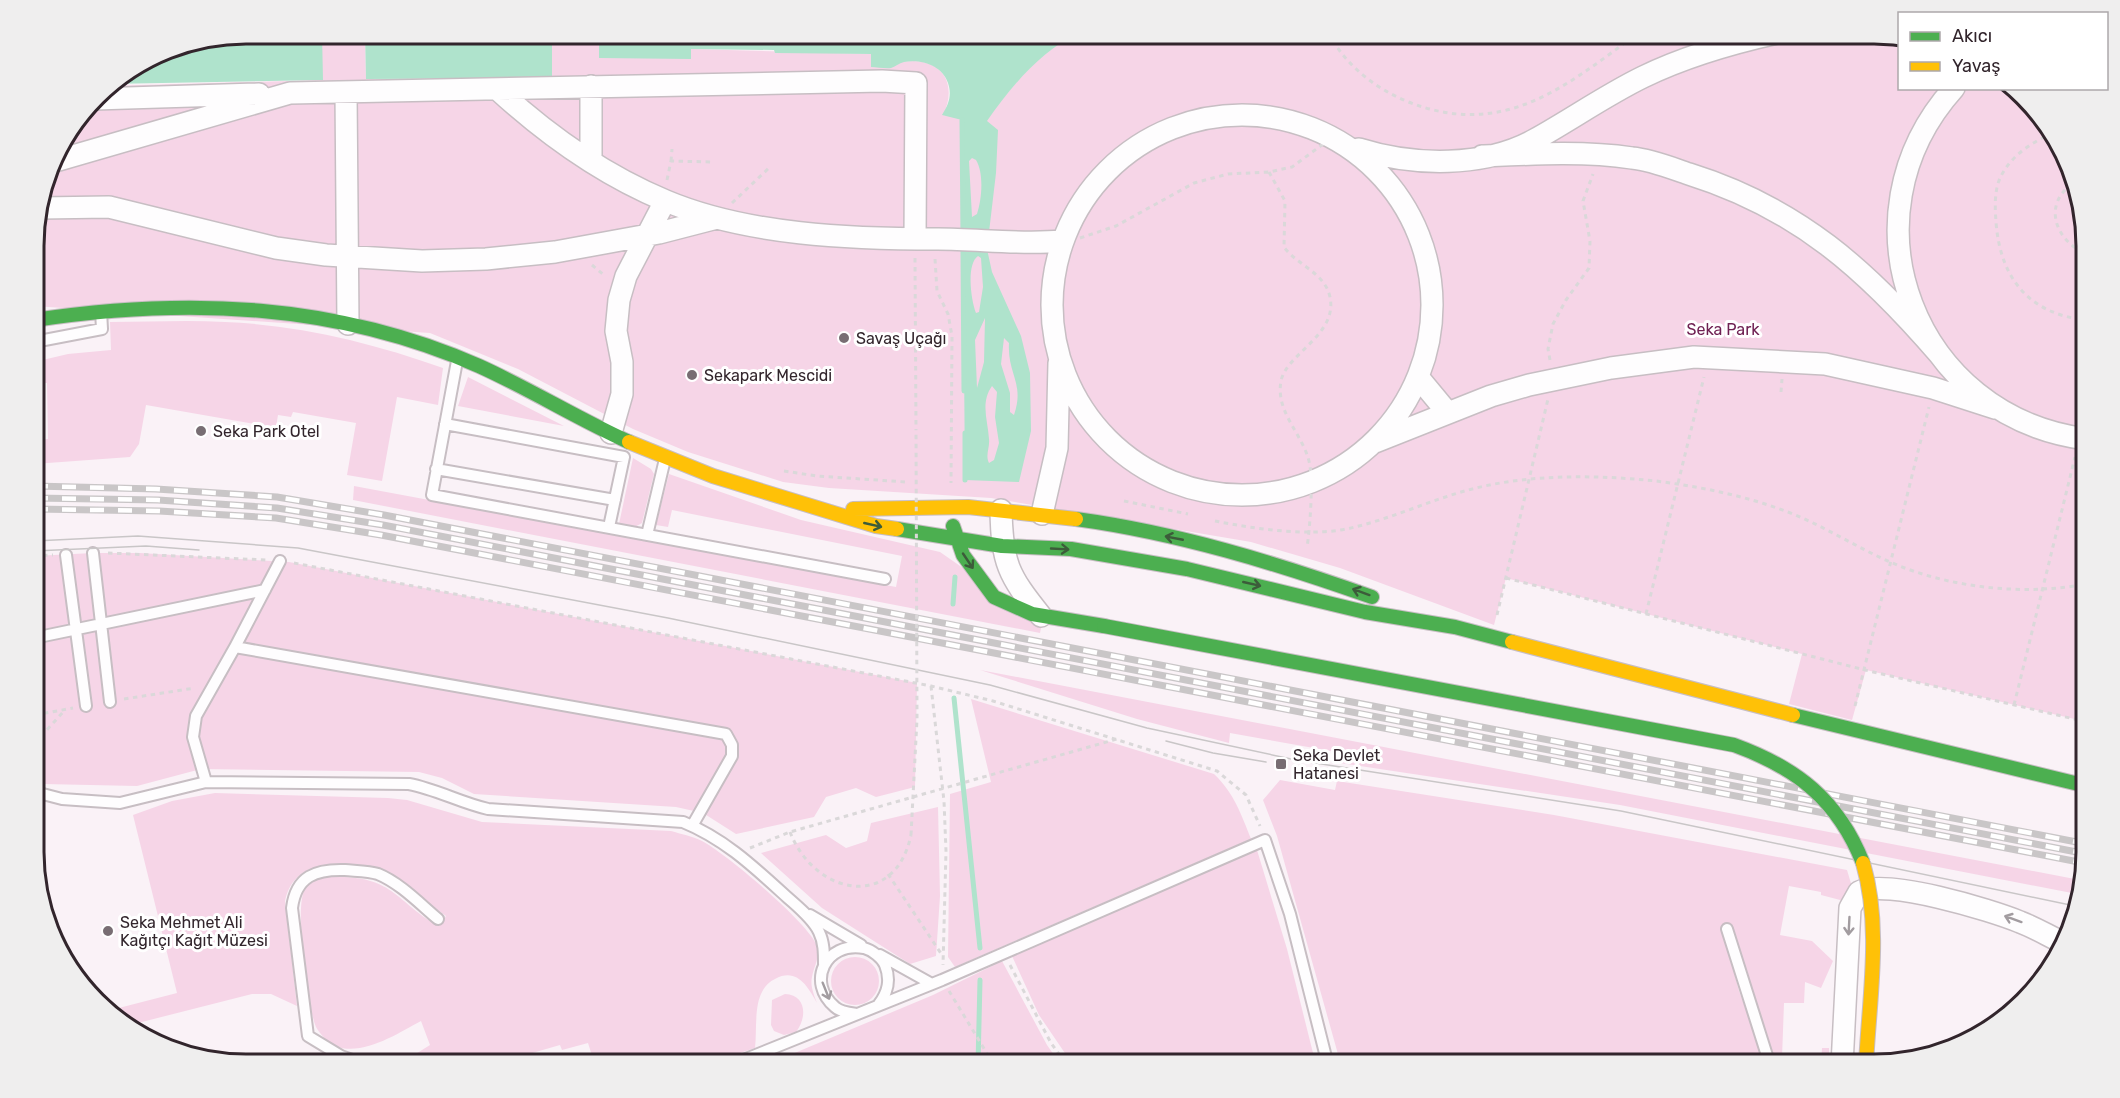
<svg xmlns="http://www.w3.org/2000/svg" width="2120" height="1098" viewBox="0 0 2120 1098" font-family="Rubik,sans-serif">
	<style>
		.green { fill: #f6d5e7 }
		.water { fill: #afe3cc; fill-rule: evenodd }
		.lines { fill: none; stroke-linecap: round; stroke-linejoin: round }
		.stream { stroke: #afe3cc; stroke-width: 5 }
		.lane-casing { stroke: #c7bec3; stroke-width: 14 }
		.street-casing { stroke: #c7bec3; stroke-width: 24 }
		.fast-casing { stroke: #c7bec3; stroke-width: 16 }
		.slow-casing { stroke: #c7bec3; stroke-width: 16 }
		.path { stroke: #dad8d9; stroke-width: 3; stroke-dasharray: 4.5 4.5; stroke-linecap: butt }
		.lane { stroke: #fefdfe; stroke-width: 10 }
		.street { stroke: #fefdfe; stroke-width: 21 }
		.fast { stroke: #4caf50; stroke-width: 14 }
		.slow { stroke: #ffc107; stroke-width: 14 }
		.tram { stroke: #c9c6c7; stroke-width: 1.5 }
		.rail-casing { stroke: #c9c6c7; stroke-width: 7 }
		.rail { stroke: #fff; stroke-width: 4.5; stroke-dasharray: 14; stroke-linecap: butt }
		.fast-bridge-casing { stroke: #c7bec3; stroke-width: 16; stroke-linecap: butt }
		.slow-bridge-casing { stroke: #c7bec3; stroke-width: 16; stroke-linecap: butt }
		.path-bridge { stroke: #dad8d9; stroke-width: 3; stroke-dasharray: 4.5 4.5; stroke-linecap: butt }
		.fast-bridge { stroke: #4caf50; stroke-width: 14 }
		.slow-bridge { stroke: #ffc107; stroke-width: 14 }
		.oneway { stroke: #3c5c3a }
		.oneway2 { stroke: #a29ca0 }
		.poi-dot { fill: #786d73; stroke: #fff; stroke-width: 2 }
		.labels { text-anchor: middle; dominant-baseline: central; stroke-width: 6; stroke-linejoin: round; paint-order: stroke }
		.park-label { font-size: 16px; fill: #6f2153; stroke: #fff }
		.poi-label { font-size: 16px; fill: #32252c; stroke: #fff; text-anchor: start }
		.rim { fill: none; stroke: #32252c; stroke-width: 3 }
	</style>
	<rect width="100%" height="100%" fill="#faf2f7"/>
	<!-- green -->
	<path class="green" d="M322 33H365L366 79 552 78V33H599V57L691 58V49L872 54V67C886 65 900 61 914 61 947 62 956 89 943 115L986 121C1011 87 1039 51 1079 33H1874L1899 39 1900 88 2007 89 2051 127 2085 218 2087 722 1866 670 1852 720 1789 704 1802 654 1506 578 1494 625 1340 568 1251 542 991 498 829 488 783 482 688 452 633 429 518 369 430 333 34 306 33 231 55 151 105 86 322 80Z
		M110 322C148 322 187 320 225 322 300 325 373 343 443 368L438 405 397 397 382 481 347 475 356 423 293 412 291 417 278 415 274 439 260 436 261 425 146 405 139 444 130 457 34 464V440L48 439 47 383H34V362L68 354 111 350Z
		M468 377 564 426 458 406Z
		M633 458 651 469 654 474 642 523 635 527 619 524Z
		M669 474 801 520 940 552 1042 623 1040 633 353 500 354 486 896 587 902 556 672 510 668 527 656 525Z
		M93 553H140L289 562 917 683 915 787 876 797 856 788 826 797 814 817 736 834 703 813 676 807 474 794 442 778 419 772 201 769 137 786 43 784 35 780 34 556Z
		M980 670 2080 880 2077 894 1620 805 1340 763 1342 753 1230 733 1229 743 1137 719Z
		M971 699 1214 774C1234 793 1241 814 1251 839L955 967 948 957 950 794 991 782Z
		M1280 780 1335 790 1337 781 1554 815 1847 870 1855 897 1844 901 1821 895V892L1789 886 1780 935 1812 941 1833 961 1821 988 1805 982 1804 1003H1784L1782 1058 1821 1065 1822 1048H1829V1065H1777L1772 1061 1729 924 1722 927 1739 991 1759 1045 1761 1065H1341L1277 836 1263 800Z
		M215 793 388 798 407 800 482 822 671 831C681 834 692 836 702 841 724 852 810 924 817 946 820 958 814 966 812 977 810 986 814 995 817 1003 808 987 797 967 775 979 770 981 765 986 762 992 754 1007 757 1031 755 1048L704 1065H595L588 1043 562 1050 560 1045 491 1065H412L414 1055 430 1045 421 1021C398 1033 363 1057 335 1046 328 1043 320 1034 316 1027 307 1006 295 911 304 891 307 883 313 880 321 877 328 875 337 877 344 877 396 879 399 905 439 926L446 916C425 901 405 881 382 870 375 867 366 867 359 866 327 862 293 864 285 901L297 1006 271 994H252L130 1025 111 1010 177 993 133 815 172 801Z
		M938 807 940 896 936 956 910 964 822 908 761 853 826 835 846 848 867 841 871 823Z
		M1257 850 1287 949 1316 1065H1073L1039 1015 1012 956Z
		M831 981a24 24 0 1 1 48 0a24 24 0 1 1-48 0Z
		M1002 961 1047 1045 1061 1065H766L933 995Z
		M785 994C807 995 807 1018 796 1032L784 1035 774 1031 771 1025 772 1000Z"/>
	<!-- water -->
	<path class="water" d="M246 33H322L323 80 108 84 165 49Z
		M365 33H552V78L366 79Z
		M599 33H1079C1040 51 1011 87 987 121L998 130 996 173 987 249 992 272 1021 336 1030 373 1031 431 1019 482 965 480 962 120 942 115C949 104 952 95 948 83 942 65 921 59 904 62 899 63 895 67 891 68 886 69 877 67 871 67V54L775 53 774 50 691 49V59L599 58ZM972 158 976 160C984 173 982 199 977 214L972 217 969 161ZM978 256 981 258 983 287 979 312 976 313C971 301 966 264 978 256ZM985 318 984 362 977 388 975 340ZM1004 338 1009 343C1007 374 1025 383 1014 415L1010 412V393L1001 364ZM992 386 997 392 995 417 999 443 994 460 989 463C985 455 990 448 989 439 988 421 980 403 992 386Z"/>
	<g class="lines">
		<!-- stream -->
		<path class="stream" d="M962 120 963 235
			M963 250 964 391
			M965 433V480
			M953 604 955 577
			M954 698 980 948
			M978 1065 980 980"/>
		<!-- lane casing -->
		<g class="lane-casing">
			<path id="lane" d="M34 342 102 329 101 311
				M457 361 432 495 885 579
				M445 424 624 457 609 527
				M436 469 615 500
				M647 535 665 459
				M93 553 110 702
				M66 555 86 706
				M280 561 235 647 726 734 732 745V756L692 826
				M34 638 265 590
				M206 782 193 737 196 716 235 647
				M35 792 62 799 120 803 206 782 409 784C436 789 461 803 488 809L683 822C725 839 755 868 788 898 798 907 813 919 819 932 824 942 824 953 824 964
				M810 915 861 945
				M1727 929 1770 1065
				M880 955 932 984
				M857 1014C850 1013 840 1012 835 1007 806 983 825 941 864 948 872 950 882 958 885 965 891 980 888 992 879 1004
				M367 1065 341 1056 308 1036 292 908C296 876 316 869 345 870 355 871 369 871 378 874 400 883 420 904 438 919
				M731 1065 942 980 1265 840 1290 914 1328 1065"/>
		</g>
		<!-- street casing -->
		<g class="street-casing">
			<path id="street" d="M1954 88C1837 218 1915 417 2086 439
				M497 89C546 134 603 175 666 201 747 235 851 239 938 239 979 239 1021 245 1061 241
				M346 92 348 324
				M95 99 259 94
				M1052 305a190 190 0 1 1 380 0a190 190 0 1 1-380 0Z
				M1359 149C1413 166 1485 168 1536 139 1572 119 1606 95 1643 77 1684 57 1732 43 1777 33
				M1482 156C1531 154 1584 151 1632 158 1652 160 1671 168 1689 174 1798 208 1867 270 1940 355
				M591 161V86
				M52 162 290 93 882 81 916 83 915 239
				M40 208 109 207 276 248 326 255 422 261 486 259 555 252 659 233 717 218
				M1418 377 1447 412
				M611 433 622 394V362L616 331 619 300 626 276 665 201
				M1375 442 1491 396 1529 385 1611 368 1694 357 1825 364 1933 388 1995 408
				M1001 510C1002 563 1008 575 1041 616
				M1042 514 1057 448 1059 363
				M1842 1065 1850 908 1859 892C1885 878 1991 910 2020 922 2036 928 2050 937 2066 944"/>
		</g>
		<!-- fast casing -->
		<g class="fast-casing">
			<path id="fast" d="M34 320C187 297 336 303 479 366 530 389 578 419 629 442
				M1076 519C1178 533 1276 563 1372 597
				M953 526 963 555 994 597 1032 614 1104 626
				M897 529 1002 546 1071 549 1187 569 1365 612 1455 627 1512 642
				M1793 715 2087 786"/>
		</g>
		<!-- slow casing -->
		<g class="slow-casing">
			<path id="slow" d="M629 442 713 476 876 526 897 529
				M853 509 968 507 1076 519
				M1512 642 1793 715"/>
		</g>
		<!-- path -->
		<path class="path" d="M1328 33C1346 65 1373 87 1406 101 1502 140 1564 88 1638 33
			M2053 133C2032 142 2012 155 2001 176 1994 190 1995 207 1996 222 2000 277 2028 314 2086 320
			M671 161 672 149
			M1269 172 1285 201 1284 247C1297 265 1325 273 1330 297 1338 335 1286 354 1281 381 1275 414 1305 435 1310 466 1313 488 1310 526 1307 548
			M667 180 671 161 713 162
			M2072 184C2042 205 2056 241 2085 253
			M732 203 770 167
			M1080 238 1116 226 1194 183 1228 174 1269 172 1292 167 1330 139
			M915 258 916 430
			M935 259 937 291 948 314 952 336 951 483
			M592 265 605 276
			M1550 360 1548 349 1553 324 1566 300 1589 268 1590 241 1583 201 1593 174
			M1781 392 1782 379
			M784 471 817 476 906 482
			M1124 501 1188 514
			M1215 521C1255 529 1315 538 1355 527 1396 517 1435 498 1476 488 1533 474 1598 475 1656 481 1702 487 1746 496 1788 512 1824 526 1856 547 1890 562 1949 588 2024 596 2086 584
			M108 553 266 560
			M34 556 53 555
			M294 563 931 686 993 701 1217 771 1246 795 1260 826
			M1506 578 1865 670 2087 722
			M1646 614 1704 377
			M1497 615 1548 399
			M931 686 944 801 946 851 943 965
			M124 699 195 688
			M2014 705 2075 457
			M1855 706 1929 407
			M35 715 73 708
			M35 743 64 711
			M790 832C815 896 895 911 911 835
			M750 848 790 832 1117 739
			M888 874 942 955
			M1010 965 1051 1043 1067 1065
			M949 991 994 1065"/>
		<!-- lane -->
		<use href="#lane" class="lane"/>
		<!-- street -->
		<use href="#street" class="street"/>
		<!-- fast -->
		<use href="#fast" class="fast"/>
		<!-- slow -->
		<use href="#slow" class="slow"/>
		<!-- tram -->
		<path class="tram" d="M34 541 138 536 298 548 668 618 990 685 1147 728 1296 760 1621 811 2075 906
			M34 551 146 546 199 550
			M1166 741 1213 753 1266 762"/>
		<!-- rail casing -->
		<g class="rail-casing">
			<path id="rail" d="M34 486 156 489 277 497 384 515 2087 844
				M34 498 158 500 277 508 383 525 2087 854
				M34 509 159 511 276 518 381 535 2084 863"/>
		</g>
		<!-- rail -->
		<use href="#rail" class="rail"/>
		<!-- fast-bridge casing -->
		<g class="fast-bridge-casing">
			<path id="fast-bridge" d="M1104 626 1734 745C1797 768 1838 800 1863 863"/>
		</g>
		<!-- slow-bridge casing -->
		<g class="slow-bridge-casing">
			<path id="slow-bridge" d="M1863 863C1882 928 1869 999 1866 1065"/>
		</g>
		<!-- path-bridge -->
		<path class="path-bridge" d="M911 835 917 719 916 430"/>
		<!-- fast-bridge -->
		<use href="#fast-bridge" class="fast-bridge"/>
		<!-- slow-bridge -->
		<use href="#slow-bridge" class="slow-bridge"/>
	</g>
	<!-- one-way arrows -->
	<defs><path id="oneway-shaft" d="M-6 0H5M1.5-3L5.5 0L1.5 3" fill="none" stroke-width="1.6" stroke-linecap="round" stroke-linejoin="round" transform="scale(1.5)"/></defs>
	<g class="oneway">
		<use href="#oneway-shaft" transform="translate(873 525) rotate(13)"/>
		<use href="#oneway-shaft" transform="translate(1174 538) rotate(-169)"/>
		<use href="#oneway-shaft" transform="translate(1060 549) rotate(3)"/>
		<use href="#oneway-shaft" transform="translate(968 561) rotate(56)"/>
		<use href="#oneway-shaft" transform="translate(1252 584) rotate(13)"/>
		<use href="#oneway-shaft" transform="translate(1361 592) rotate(-160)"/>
	</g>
	<g class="oneway2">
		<use href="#oneway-shaft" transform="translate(2013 919) rotate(-160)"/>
		<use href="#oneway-shaft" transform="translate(1849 926) rotate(93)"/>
		<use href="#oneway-shaft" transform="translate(826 991) rotate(68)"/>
	</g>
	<!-- markers -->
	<g class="poi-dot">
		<circle cx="844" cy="338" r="6"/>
		<circle cx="692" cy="375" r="6"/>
		<circle cx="201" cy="431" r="6"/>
		<rect x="1275" y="758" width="12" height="12" rx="3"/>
		<circle cx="108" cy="931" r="6"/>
	</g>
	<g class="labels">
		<!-- park labels -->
		<g class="park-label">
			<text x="1723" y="329">Seka Park</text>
		</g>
		<!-- poi labels -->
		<g class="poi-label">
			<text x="856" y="338">Savaş Uçağı</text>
			<text x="704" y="375">Sekapark Mescidi</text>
			<text x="213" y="431">Seka Park Otel</text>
			<text x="1293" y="755">Seka Devlet<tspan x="1293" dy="18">Hatanesi</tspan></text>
			<text x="120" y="922">Seka Mehmet Ali<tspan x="120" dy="18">Kağıtçı Kağıt Müzesi</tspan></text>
		</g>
	</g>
	<!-- crop -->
	<path d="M0 0H2120V1098H0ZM246 44H1874A202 202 0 0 1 2076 246V852A202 202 0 0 1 1874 1054H246A202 202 0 0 1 44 852V246A202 202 0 0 1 246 44Z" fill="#efeeee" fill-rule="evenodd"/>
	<path class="rim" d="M246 44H1874A202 202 0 0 1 2076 246V852A202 202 0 0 1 1874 1054H246A202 202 0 0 1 44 852V246A202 202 0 0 1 246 44Z"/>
	<!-- legend -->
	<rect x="1898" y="12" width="210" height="78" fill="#ffffff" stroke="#ada8ab" stroke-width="1.5"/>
	<rect x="1910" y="32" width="30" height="9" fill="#4caf50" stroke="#ada8ab" stroke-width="1.5"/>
	<text x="1952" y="42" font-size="18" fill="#32252c">Akıcı</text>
	<rect x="1910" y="62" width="30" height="9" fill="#ffc107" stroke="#ada8ab" stroke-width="1.5"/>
	<text x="1952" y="72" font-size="18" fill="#32252c">Yavaş</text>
</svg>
